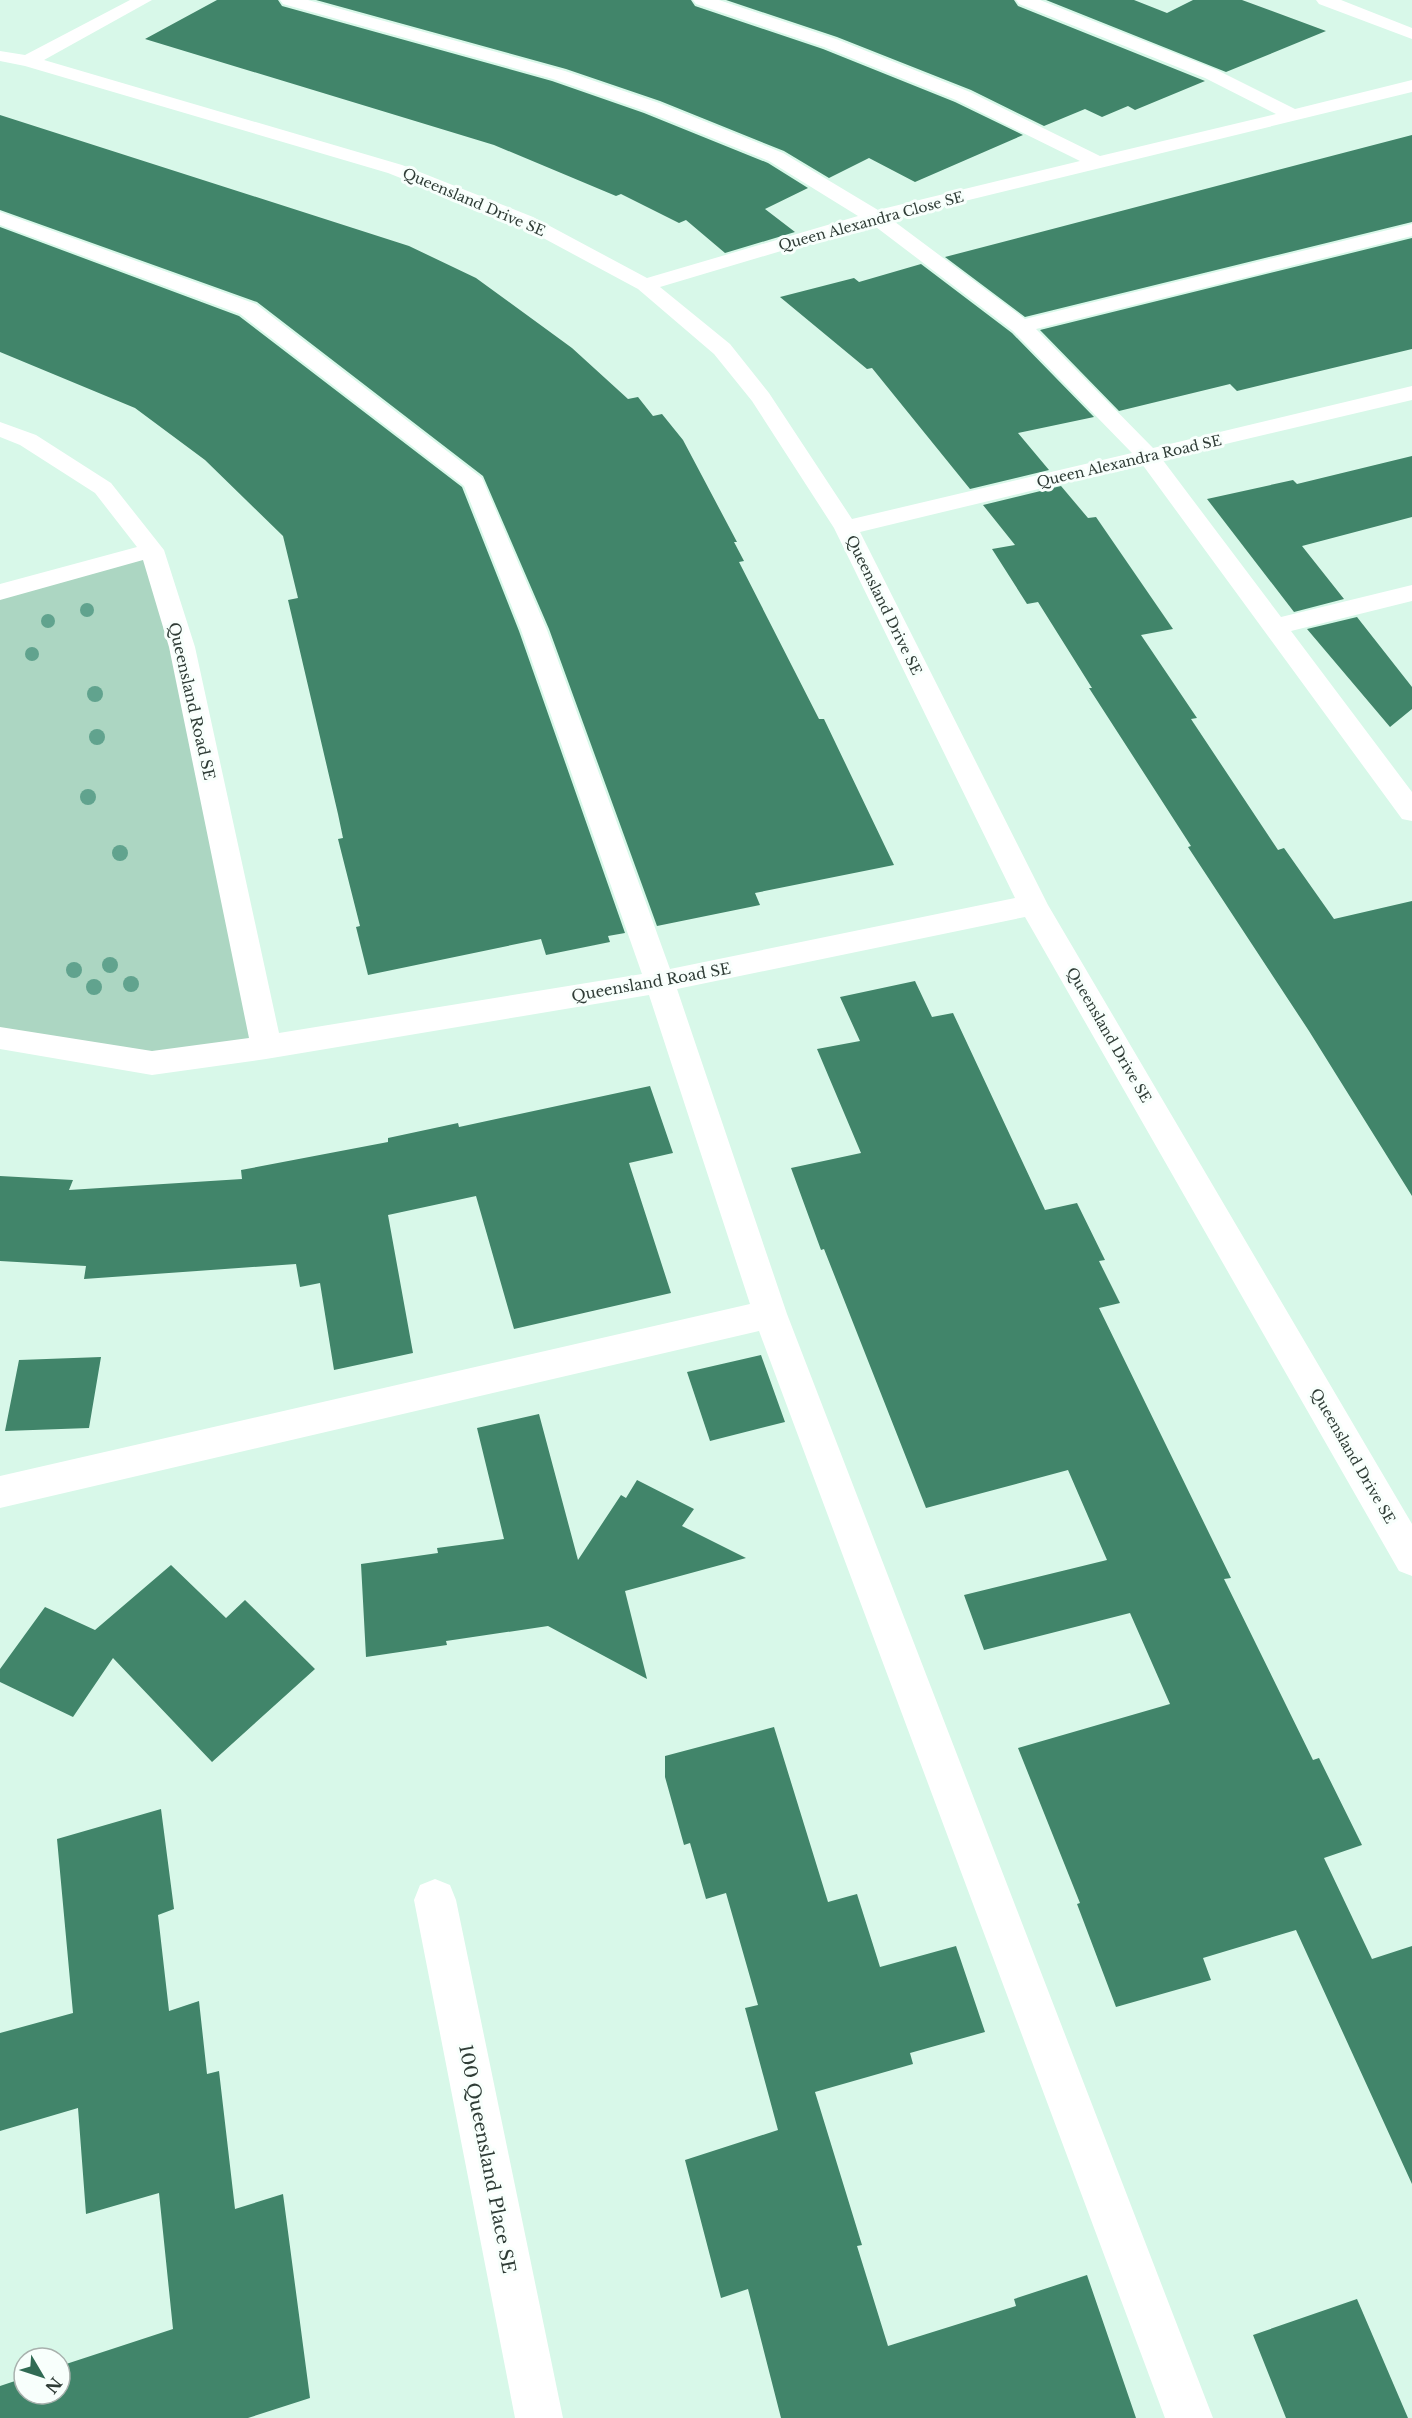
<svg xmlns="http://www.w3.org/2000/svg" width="1412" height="2418" viewBox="0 0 1412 2418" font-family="'Libre Baskerville',serif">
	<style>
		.green { fill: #acd6c2 }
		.building { fill: #41856a }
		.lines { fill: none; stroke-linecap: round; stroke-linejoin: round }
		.minor { fill: #fff; fill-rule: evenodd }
		.tree { fill: #61a38e }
		.labels { text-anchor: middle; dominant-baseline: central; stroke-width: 6; stroke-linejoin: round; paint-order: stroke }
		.far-street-label { font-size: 14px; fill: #2f3c36; stroke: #f8fffc }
		.street-label { font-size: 15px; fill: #2f3c36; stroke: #f8fffc }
		.near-street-label { font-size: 18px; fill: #2f3c36; stroke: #f8fffc }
	</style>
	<rect width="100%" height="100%" fill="#d8f8e9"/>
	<!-- green -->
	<path class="green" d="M152 550 266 1047 152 1063 0 1038V592Z"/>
	<!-- building -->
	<path class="building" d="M217 0H278L282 6 552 81 644 113 768 163 808 188 765 209 795 232 725 253 686 220 679 223 621 194 616 196 494 145 145 39Z
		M316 0H691L695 6 823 49 955 102 1023 135 915 182 869 158 829 178 784 151 660 101 566 69Z
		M726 0H1014L1018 6 1205 81 1135 110 1128 106 1102 117 1085 109 1044 126 971 90 837 37Z
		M1046 0H1134L1167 13 1193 0H1242L1326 31 1226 72Z
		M0 115 409 246 476 278 572 348 628 399 638 397 653 416 662 414 683 440 737 542H734L744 561 739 562 819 719H824L894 865 755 893 760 905 657 926 549 629 483 476 257 302 0 210Z
		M1412 135V222L1025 317 945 257Z
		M0 227 239 316 462 487 519 631 625 933 608 936 610 942 546 955 541 939 368 975 356 927 360 926 338 839 343 838 338 814 288 600 298 598 283 536 205 460 135 408 0 352Z
		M1412 238V349L1237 391 1230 384 1119 411 1040 330Z
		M921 264 1012 333 1094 417 1018 433 1049 470 970 489 872 368 867 369 780 297 854 278 859 282Z
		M1412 456V517L1302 546 1344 599 1294 612 1207 499 1293 480 1297 484Z
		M1061 486 1088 518 1096 517 1173 629 1141 635 1197 718 1191 719 1278 850 1284 848 1334 919 1412 901V1196L1309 1031 1188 847 1191 846 1089 688H1092L1038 602 1027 604 992 549 1015 545 983 505Z
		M1357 617 1412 687V709L1390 727 1307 629Z
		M915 981 932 1017 953 1013 1045 1210 1077 1203 1105 1260 1099 1261 1120 1303 1099 1308 1231 1578 1224 1579 1313 1760 1319 1758 1362 1845 1324 1858 1372 1959 1412 1946V2184L1296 1930 1203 1958 1211 1980 1116 2007 1077 1904 1080 1903 1018 1748 1170 1704 1130 1613 984 1650 964 1595 1107 1560 1068 1470 926 1508 824 1249 821 1250 791 1168 861 1153 817 1049 860 1041 840 997Z
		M650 1086 673 1153 629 1163 671 1293 514 1329 476 1196 388 1215 413 1353 334 1370 320 1283 300 1287 296 1264 84 1279 86 1266 0 1261V1176L73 1180 69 1190 242 1179 241 1170 388 1142V1138L458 1123 459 1127Z
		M761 1355 785 1422 710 1441 687 1372Z
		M101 1357 89 1428 5 1431 19 1360Z
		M539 1414 578 1560 621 1495 626 1498 637 1480 694 1509 682 1526 746 1558 625 1591 647 1679 548 1626 446 1641 447 1645 366 1657 361 1564 438 1553 437 1548 504 1539 477 1428Z
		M171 1565 226 1618 245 1600 315 1669 212 1762 113 1658 73 1717 0 1682V1669L45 1607 95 1630Z
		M774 1727 828 1902 857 1894 880 1967 956 1946 985 2032 910 2053 913 2064 815 2092 862 2245 857 2246 888 2346 1016 2306 1014 2299 1087 2275 1136 2418H781L748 2289 721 2298 685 2160 778 2130 745 2008 758 2005 726 1893 706 1899 690 1843 684 1845 665 1777V1756Z
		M161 1809 174 1909 158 1915 169 2011 199 2001 207 2074 219 2071 235 2209 283 2194 310 2398 248 2418H0V2386L24 2378V2394H60V2366L173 2329 159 2193 86 2214 78 2108 0 2131V2033L73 2013 57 1839Z
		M1357 2299 1408 2418H1286L1253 2335Z"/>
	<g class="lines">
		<!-- minor -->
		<path class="minor" d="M130 0H152L44 60 402 165 533 217 647 278 858 216 769 161 645 111 553 79 283 4 280 0H308L565 71 659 103 783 153 878 210 1080 161 956 100 824 47 696 4 693 0H719L836 39 970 92 1100 156 1276 114 1205 78 1019 4 1016 0H1040L1217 70 1295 109 1412 80V92L891 219 1025 319 1412 224V236L1036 329 1153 448 1412 386V400L1162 459 1281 617 1412 585V601L1291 631 1412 792V821L1402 819 1142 464 860 532 1048 905 1412 1524V1576L1399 1571 1025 917 677 989 787 1314 1213 2418H1165L759 1331 0 1508V1476L750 1304 649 995 266 1059 152 1075 0 1049V1027L152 1051 249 1038 169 647 143 560 0 600V584L137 547 95 493 20 445 0 437V422L36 435 111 483 164 550 195 647 279 1033 642 974 521 630 464 486 240 314 0 225V212L256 304 482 478 547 630 670 969 1015 898 834 528 752 401 714 354 638 289 519 225 388 173 25 66 0 61V51L25 55ZM872 224 1013 331 1132 453 852 519 769 393 730 344 660 287Z
			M1316 0H1341L1412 28V39L1319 4Z
			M435 1879 450 1885 456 1900 563 2418H515L414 1900 420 1885Z"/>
	</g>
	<!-- trees -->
	<g class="tree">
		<circle cx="87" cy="610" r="7"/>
		<circle cx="48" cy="621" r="7"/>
		<circle cx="32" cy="654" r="7"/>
		<circle cx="95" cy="694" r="8"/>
		<circle cx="97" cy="737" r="8"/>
		<circle cx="88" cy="797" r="8"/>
		<circle cx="120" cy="853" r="8"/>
		<circle cx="110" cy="965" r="8"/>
		<circle cx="74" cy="970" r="8"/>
		<circle cx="131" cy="984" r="8"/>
		<circle cx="94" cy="987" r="8"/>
	</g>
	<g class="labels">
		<!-- far-street labels -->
		<g class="far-street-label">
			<text transform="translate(474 202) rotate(23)">Queensland Drive SE</text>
			<text transform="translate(871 221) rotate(-15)">Queen Alexandra Close SE</text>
			<text transform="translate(1129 461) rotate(-13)">Queen Alexandra Road SE</text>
			<text transform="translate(884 605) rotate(64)">Queensland Drive SE</text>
			<text transform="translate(1109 1035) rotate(60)">Queensland Drive SE</text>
			<text transform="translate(1353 1456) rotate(60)">Queensland Drive SE</text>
		</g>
		<!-- street labels -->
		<g class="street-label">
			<text transform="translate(192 701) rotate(77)">Queensland Road SE</text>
			<text transform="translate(651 982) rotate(-10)">Queensland Road SE</text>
		</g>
		<!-- near-street labels -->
		<g class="near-street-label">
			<text transform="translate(487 2159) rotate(79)">100 Queensland Place SE</text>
		</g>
	</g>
	<!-- north arrow -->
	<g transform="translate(42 2376) rotate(129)"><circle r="28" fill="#f8fffc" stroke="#a8b1ad" stroke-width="1.5"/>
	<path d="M0-4.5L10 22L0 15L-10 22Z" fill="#316b54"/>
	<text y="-9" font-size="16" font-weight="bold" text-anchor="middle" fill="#2f3c36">N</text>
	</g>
</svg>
